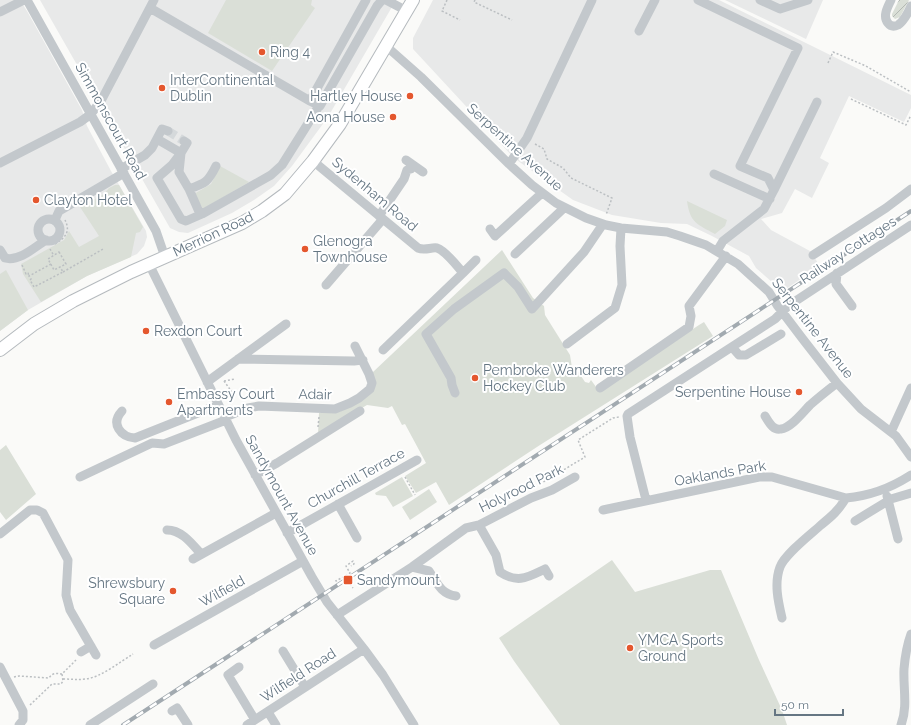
<svg xmlns="http://www.w3.org/2000/svg" width="911" height="725" viewBox="0 0 911 725" font-family="Raleway,sans-serif">
	<style>
		.built { fill: #e8e9e9 }
		.green { fill: #dadfd7 }
		.garden { fill: url(#garden-furrows) }
		.lines { fill: none; stroke-linecap: round; stroke-linejoin: round }
		.minor-tunnel { stroke: #d5d9db; stroke-width: 9; stroke-dasharray: 9 4.5; stroke-linecap: butt }
		.major-casing { stroke: #b5babe; stroke-width: 14 }
		.path { stroke: #bbbfc2; stroke-width: 1.5; stroke-dasharray: 2 2; stroke-linecap: butt }
		.minor { stroke: #c3c8cc; stroke-width: 9 }
		.major { stroke: #fff; stroke-width: 12 }
		.rail-casing { stroke: #a2aab0; stroke-width: 4 }
		.rail { stroke: #fff; stroke-width: 2.5; stroke-dasharray: 8; stroke-linecap: butt }
		.poi-dot { fill: #e4572e; stroke: #fff; stroke-width: 1.5 }
		.labels { text-anchor: middle; dominant-baseline: central; stroke-width: 4; stroke-linejoin: round; paint-order: stroke }
		.poi-label { font-size: 14px; fill: #657683; stroke: #fff; text-anchor: start }
		.street-label { font-size: 14px; fill: #657683; stroke: #fff }
	</style>
	<defs>
		<pattern id="garden-furrows" width="10" height="10" patternUnits="userSpaceOnUse"><rect width="10" height="10" fill="#dadfd7"/><path d="M-1 1l2-2M0 10L10 0M9 11l2-2" fill="none" stroke="#b4b9b4"/></pattern>
	</defs>
	<rect width="100%" height="100%" fill="#fafaf8"/>
	<!-- built -->
	<path class="built" d="M0 0H20L27 11 82 110 87 126 111 171 146 231 147 237 144 246 137 254 87 276 28 310 0 331Z
		M40 0H396L328 117 292 166 274 186 254 200 232 213 188 233 179 232 170 228Z
		M433 0H719L911 95V108L904 122 849 96 820 158 829 163 812 198 795 189 782 213 761 219 771 230 810 251 820 266 780 293 773 283 756 268 749 256 712 236 687 224 661 223 612 215 573 200 514 158 413 49V38Z
		M725 0H823L806 39Z"/>
	<!-- green -->
	<path class="green" d="M226 0H312L311 5 315 8 272 71 208 33Z
		M220 166 249 182 203 209 194 194 211 184Z
		M115 185H119L143 227 140 232 136 233 131 257 87 276 41 302 23 274 21 264 64 240 69 231 79 247 99 236 80 207 104 194 109 188Z
		M687 201 727 220 725 226 715 234C697 224 690 223 687 201Z
		M502 250 533 298 544 306 545 315 570 355 573 374 577 370 585 382 589 383 591 380 599 391 699 325 704 322 713 336 540 445 449 505 436 482 416 493 405 476 426 463 405 424 402 425 392 406 388 408 367 405 318 434 319 413 339 412 366 397 373 372Z
		M6 270 28 310 0 331V274Z
		M6 445 36 494 6 520 0 512V450Z
		M402 477 413 496 393 507 386 496 376 495 375 493Z
		M429 489 437 502 410 520 402 507Z
		M612 560 635 592 710 570H721L759 660 782 710 787 725H560L514 661 499 638Z"/>
	<!-- garden -->
	<path class="garden" d="M899 0H909L900 17 895 19 892 16V14Z"/>
	<g class="lines">
		<!-- minor-tunnel -->
		<path class="minor-tunnel" d="M168 131 184 141"/>
		<!-- major casing -->
		<g class="major-casing">
			<path id="major" d="M0 350 34 324 73 301 131 272 242 223 262 211 285 194 313 161 340 124 413 0"/>
		</g>
		<!-- path -->
		<path class="path" d="M447 0 442 11 460 20
			M475 0 474 2 512 20
			M828 63 833 52 866 66 911 92
			M851 99 906 125 911 115
			M535 144 544 149 547 159 563 168 571 178 612 198 606 215
			M55 244C65 238 71 232 65 220
			M50 249 54 256
			M59 252 66 264 54 270 48 259Z
			M51 264 29 276 31 279 30 280 34 287 63 272 60 267
			M22 265 26 274 28 273 29 276
			M63 272 103 249
			M224 381 234 395
			M224 381 235 379
			M318 427 319 417
			M405 477 415 495
			M540 484 585 457 578 440 613 418 619 417
			M336 580V581L350 573 346 566 353 561 354 564 351 566
			M350 584 353 588
			M363 585 365 584 367 586
			M14 677 19 676 49 678C52 673 56 673 62 674
			M63 679C71 679 78 680 86 679 101 677 120 662 133 654
			M30 705 52 684H61L63 681 62 674 76 660"/>
		<!-- minor -->
		<path class="minor" d="M27 0 156 231 165 257
			M366 0 310 101 320 106 377 6 382 0
			M386 0 407 11
			M698 0 798 48 740 166 768 178 774 190 764 209 723 241 717 251
			M760 0 780 9 808 0
			M891 0C889 4 887 8 886 12 884 20 889 29 898 25 904 21 908 13 911 6
			M150 8 310 101
			M0 12 24 0
			M639 31 655 0
			M386 46 421 77 509 164 532 185 556 203 586 218 606 225 621 228 667 232 680 236 706 245 738 264 769 292 777 305 802 338 837 383 861 409 896 436 911 457
			M157 139 181 153 172 165 157 178 181 219 186 221 202 214 271 175 282 165 319 106
			M184 141 187 143 181 153 179 172 189 189 200 214
			M406 160 423 172
			M313 161 418 248C425 251 431 247 437 248 446 251 457 266 463 273L383 350
			M0 163 80 122 91 114 102 99 154 0
			M509 164 527 138 592 0
			M121 169 145 155 152 148 162 129 168 131
			M714 174 770 199
			M189 189C206 183 208 182 216 166
			M774 190 817 102
			M379 216 404 179 407 170 411 169 413 165
			M38 230a11 11 0 1 1 22 0a11 11 0 1 1-22 0Z
			M55 220 59 211 124 173
			M490 229 495 236 542 193
			M0 250 5 258C19 262 35 247 46 240
			M515 254 564 208
			M813 255 886 208 911 189
			M149 264 236 440 312 577 327 602 364 649 383 675 414 725
			M463 273 476 260
			M837 273 836 284 852 306
			M326 285 383 219
			M567 344 615 308 622 285 620 246 621 228
			M732 347 739 355H746L781 334
			M238 359 354 361 363 360
			M207 382 286 324
			M600 388 689 327 691 316 689 306 726 256
			M455 393 452 385 451 378 426 334 454 309 504 273 518 287 532 309 584 252 603 224
			M122 411C110 424 121 437 135 438L218 405
			M765 416C769 422 773 431 781 429 791 428 803 412 810 405 819 397 828 390 837 383
			M225 417 248 408 259 406 335 409 350 403 359 398 370 389 372 383 369 374 355 346
			M891 432 911 388
			M255 475 277 463 360 411
			M80 477 152 443 164 444 226 420
			M887 496 898 539
			M646 500 630 437 627 416 628 414 775 319 788 306 911 225
			M338 504 357 538
			M603 510 759 477H772L846 498C870 496 891 488 911 475
			M855 521 891 499 911 493
			M479 525 496 555 500 572C518 584 528 577 545 569L549 576
			M167 530C182 530 192 544 201 554
			M287 533 417 460
			M0 534 30 510H37L43 513 68 560 66 595 70 610 96 655
			M193 559 276 513
			M412 567 429 571C437 583 441 594 456 596
			M337 615 412 567 466 528 479 525 531 498 552 490 575 477
			M782 618C778 601 774 583 780 567 785 554 811 534 821 525 832 516 838 511 846 498
			M154 645 303 561
			M283 651 305 687
			M81 652 91 646
			M0 667 23 711V720L19 725
			M239 667 228 675 255 720
			M172 711 177 708 188 725
			M268 712 276 725
			M90 725 153 684
			M247 725 364 649
			M901 725C908 707 903 687 904 669 905 657 907 645 911 634"/>
		<!-- major -->
		<use href="#major" class="major"/>
		<!-- rail casing -->
		<g class="rail-casing">
			<path id="rail" d="M123 725 911 211"/>
		</g>
		<!-- rail -->
		<use href="#rail" class="rail"/>
	</g>
	<!-- markers -->
	<g class="poi-dot">
		<circle cx="262" cy="52" r="4"/>
		<circle cx="162" cy="88" r="4"/>
		<circle cx="410" cy="96" r="4"/>
		<circle cx="393" cy="117" r="4"/>
		<circle cx="36" cy="200" r="4"/>
		<circle cx="305" cy="249" r="4"/>
		<circle cx="146" cy="331" r="4"/>
		<circle cx="475" cy="378" r="4"/>
		<circle cx="799" cy="392" r="4"/>
		<circle cx="169" cy="402" r="4"/>
		<rect x="343" y="575" width="10" height="10" rx="2"/>
		<circle cx="173" cy="591" r="4"/>
		<circle cx="630" cy="648" r="4"/>
	</g>
	<g class="labels">
		<!-- poi labels -->
		<g class="poi-label">
			<text x="270" y="52">Ring 4</text>
			<text x="170" y="80">InterContinental<tspan x="170" dy="16">Dublin</tspan></text>
			<text x="402" y="96" text-anchor="end">Hartley House</text>
			<text x="385" y="117" text-anchor="end">Aona House</text>
			<text x="44" y="200">Clayton Hotel</text>
			<text x="313" y="241">Glenogra<tspan x="313" dy="16">Townhouse</tspan></text>
			<text x="154" y="331">Rexdon Court</text>
			<text x="483" y="370">Pembroke Wanderers<tspan x="483" dy="16">Hockey Club</tspan></text>
			<text x="791" y="392" text-anchor="end">Serpentine House</text>
			<text x="177" y="394">Embassy Court<tspan x="177" dy="16">Apartments</tspan></text>
			<text x="357" y="580">Sandymount</text>
			<text x="165" y="583" text-anchor="end">Shrewsbury<tspan x="165" dy="16">Square</tspan></text>
			<text x="638" y="640">YMCA Sports<tspan x="638" dy="16">Ground</tspan></text>
		</g>
		<!-- street labels -->
		<g class="street-label">
			<text transform="translate(111 121) rotate(61)">Simmonscourt Road</text>
			<text transform="translate(515 147) rotate(42)">Serpentine Avenue</text>
			<text transform="translate(375 194) rotate(40)">Sydenham Road</text>
			<text transform="translate(213 234) rotate(-25)">Merrion Road</text>
			<text transform="translate(848 250) rotate(-33)">Railway Cottages</text>
			<text transform="translate(813 328) rotate(52)">Serpentine Avenue</text>
			<text transform="translate(315 394) rotate(1)">Adair</text>
			<text transform="translate(720 473) rotate(-10)">Oaklands Park</text>
			<text transform="translate(356 478) rotate(-29)">Churchill Terrace</text>
			<text transform="translate(521 488) rotate(-26)">Holyrood Park</text>
			<text transform="translate(282 495) rotate(61)">Sandymount Avenue</text>
			<text transform="translate(222 591) rotate(-29)">Wilfield</text>
			<text transform="translate(298 675) rotate(-33)">Wilfield Road</text>
		</g>
	</g>
	<!-- scale -->
	<path d="M775 709v6h68v-6" fill="none" stroke="#657683" stroke-width="2"/>
	<text x="781" y="709" font-size="12" fill="#657683" stroke="#ffffff" stroke-width="3" paint-order="stroke">50 m</text>
</svg>
